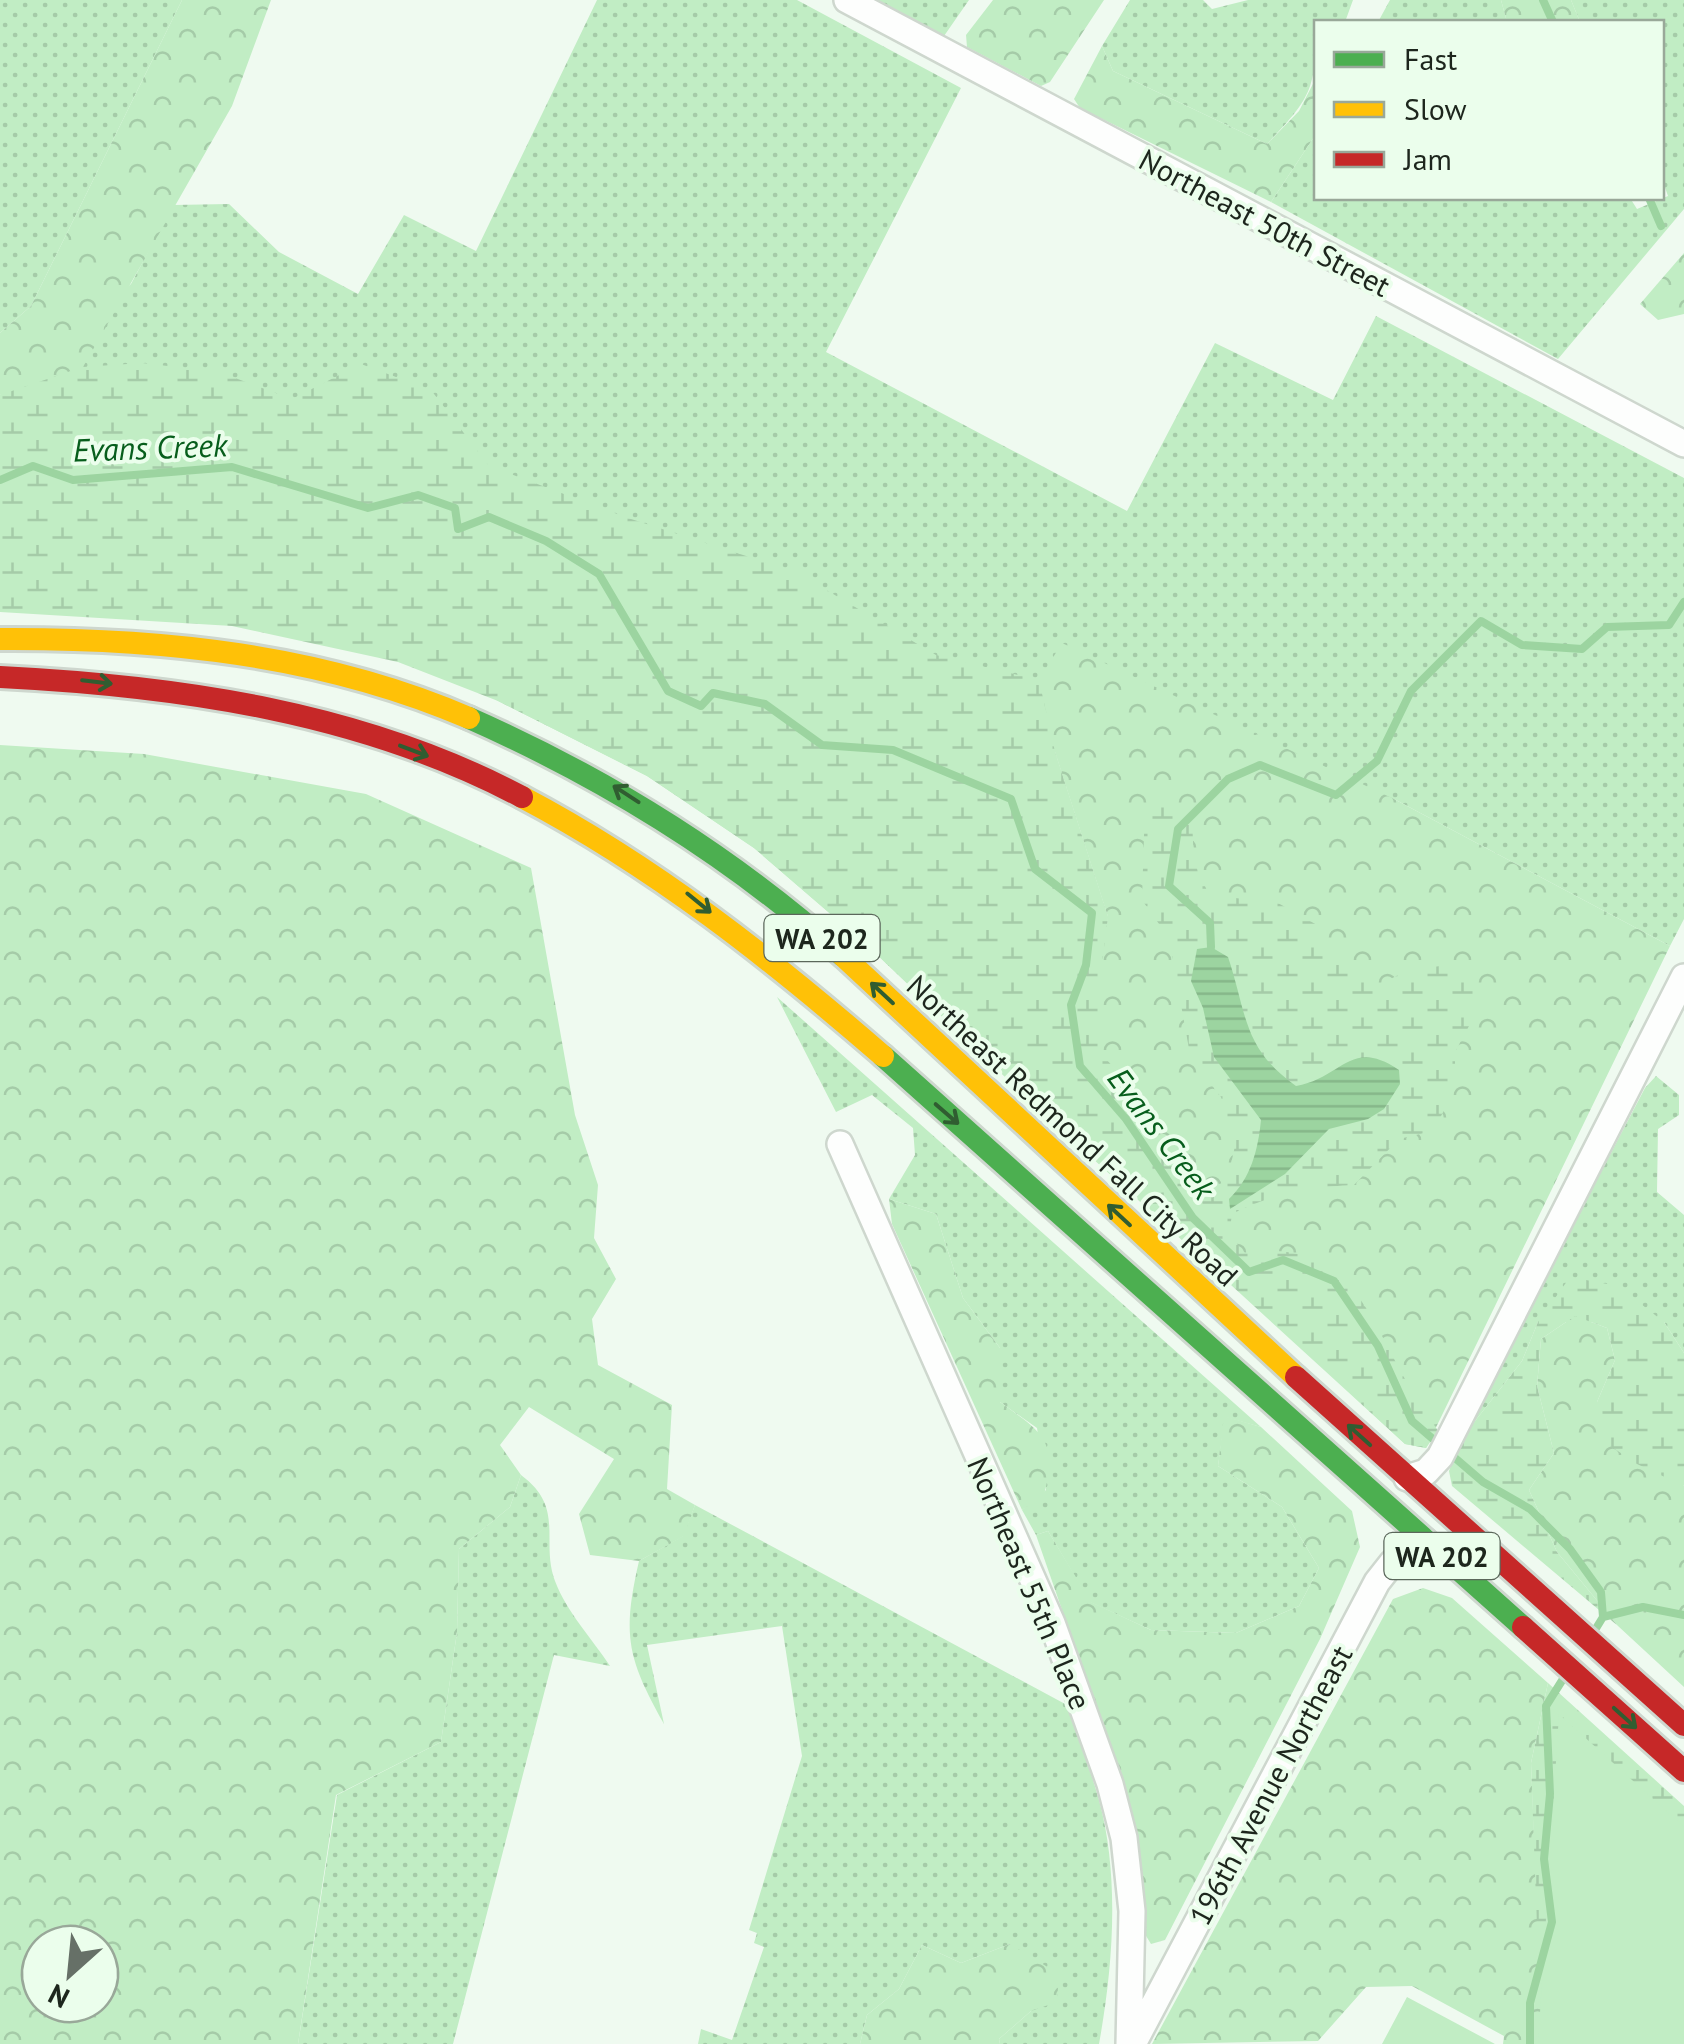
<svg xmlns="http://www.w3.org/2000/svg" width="1684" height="2044" viewBox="0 0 1684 2044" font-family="'PT Sans',sans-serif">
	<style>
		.grass { fill: url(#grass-dots) }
		.forest { fill: url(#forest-crowns); fill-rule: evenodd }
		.wetland { fill: url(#wetland-marsh) }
		.park { fill: #c1edc4 }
		.water { fill: url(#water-rules) }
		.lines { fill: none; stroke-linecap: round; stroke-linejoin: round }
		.stream { stroke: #9cd4a0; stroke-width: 8 }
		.street-casing { stroke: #ced7ce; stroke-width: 30 }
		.fast-casing { stroke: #ced7ce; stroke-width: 28 }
		.slow-casing { stroke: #ced7ce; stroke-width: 28 }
		.jam-casing { stroke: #ced7ce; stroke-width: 28 }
		.street { stroke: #fdfefd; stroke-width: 25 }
		.fast { stroke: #4caf50; stroke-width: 22 }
		.slow { stroke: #ffc107; stroke-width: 22 }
		.jam { stroke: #c62828; stroke-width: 22 }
		.oneway { stroke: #305d31 }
		.labels { text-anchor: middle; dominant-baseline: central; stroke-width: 8; stroke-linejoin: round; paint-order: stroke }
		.shield { fill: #ebfeec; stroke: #5b675b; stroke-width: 2.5 }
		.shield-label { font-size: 28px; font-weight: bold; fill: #1d261d }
		.street-label { font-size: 30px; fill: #1d261d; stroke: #ebfeec }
		.water-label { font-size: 32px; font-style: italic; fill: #075e1c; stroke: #ebfeec }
	</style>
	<defs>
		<pattern id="grass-dots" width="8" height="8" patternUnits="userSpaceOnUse" patternTransform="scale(2.5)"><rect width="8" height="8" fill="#c1edc4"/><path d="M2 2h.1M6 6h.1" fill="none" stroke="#a5cba8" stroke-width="1.8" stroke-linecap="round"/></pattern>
		<pattern id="forest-crowns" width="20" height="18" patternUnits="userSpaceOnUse" patternTransform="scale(2.5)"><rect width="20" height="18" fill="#c1edc4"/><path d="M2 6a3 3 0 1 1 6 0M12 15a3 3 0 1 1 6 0" fill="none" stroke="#a5cba8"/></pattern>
		<pattern id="wetland-marsh" width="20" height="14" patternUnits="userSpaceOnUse" patternTransform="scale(2.5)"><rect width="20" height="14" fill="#c1edc4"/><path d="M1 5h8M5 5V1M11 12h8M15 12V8" fill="none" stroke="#a5cba8"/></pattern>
		<pattern id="water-rules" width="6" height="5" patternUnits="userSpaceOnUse" patternTransform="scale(2.5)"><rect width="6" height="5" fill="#9cd4a0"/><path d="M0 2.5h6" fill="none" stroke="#86b689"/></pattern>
	</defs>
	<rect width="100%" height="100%" fill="#effaf0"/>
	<!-- grass -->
	<path class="grass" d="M0 0H182L31 306 0 333Z
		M597 0H797L961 88 826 352 1127 511 1215 343 1333 400 1376 316 1684 478V919L1670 946 1394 799 1055 752 1108 917 1098 1050 1141 1098 1045 1115 870 948 754 848 647 776 498 701 0 395 131 284 173 205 229 204 279 252 358 294 404 215 476 251Z
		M876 0H969L944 36Z
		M1130 0H1203L1212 9 1248 0H1353L1345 22H1316C1316 88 1313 96 1267 144L1113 71 1102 46Z
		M1390 0H1501L1507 22H1378Z
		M1571 0H1684V209L1558 359 1271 202 1316 134V198H1630L1637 209 1668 196 1662 179V22H1580Z
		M777 997 1261 1427 1225 1417 1218 1466 1282 1507 1319 1568 1299 1606 1236 1633 1151 1630 1090 1602 1048 1531 1036 1535 1022 1510 1046 1490 1037 1428 1000 1402V1348L963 1298 936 1214 889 1199 915 1155 913 1128 872 1095 836 1112Z
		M1656 1076 1679 1095V1115L1658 1129 1657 1192 1684 1215V1353L1664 1322H1538L1522 1361 1461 1439 1645 1088Z
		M521 1475C566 1508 540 1541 555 1581 566 1611 593 1640 610 1666L554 1655 453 2044H298L337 1795 441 1742 457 1632 459 1549 510 1507Z
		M695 1505 1067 1705C1078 1737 1090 1768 1099 1800 1120 1877 1113 1967 1099 2044H1000L999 2039 1031 2011 1010 1944 961 1963 922 1945 899 1989 867 2015 860 2044H698L701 2029 732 2040 764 1947 754 1943 757 1933 749 1930 802 1756 782 1626 647 1645 664 1724C627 1658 622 1635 639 1561L683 1536Z"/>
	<!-- forest -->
	<path class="forest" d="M182 0H271L232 106 83 367 0 395V333L31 306Z
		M993 0H1104L1050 82 1041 86 967 47 966 35Z
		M1501 0H1571L1580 22H1507Z
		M1102 46 1113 71 1267 144 1299 111 1316 78V134L1271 202 1080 108 1074 99Z
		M1684 253V314L1658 320 1640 304Z
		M1062 643 1394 799 1670 946 1426 1448 1405 1444 1134 1193 1141 1098 1098 1051V992L1108 917 1055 752 1039 680Z
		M0 745 144 754 366 794 531 868 575 1115 598 1185 594 1238 616 1279 592 1319 598 1365 672 1405 667 1489 695 1505 684 1536 639 1561 590 1555 579 1514 614 1459 529 1407 500 1445 521 1475 510 1507 459 1549 457 1632 441 1742 336 1795 298 2044H0ZM40 1944H100V2004H40Z
		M889 1199 936 1214 963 1298 1000 1348V1402C1043 1433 1058 1440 1044 1495L1022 1510 892 1224Z
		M1575 1316 1607 1328 1615 1360 1597 1402 1684 1486V1687L1618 1626 1557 1552 1529 1490 1554 1453 1537 1386 1541 1339Z
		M1224 1416 1261 1427 1352 1511 1360 1547 1320 1639 1165 1940 1151 1944 1143 1931 1141 1867 1125 1791 1036 1535 1048 1531 1091 1602 1151 1630 1236 1633 1299 1606 1319 1568 1282 1507 1218 1466Z
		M1423 1588 1452 1598 1548 1683 1531 1763 1534 1834 1575 2044H1503L1504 2036 1412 1986 1366 1987 1318 2041 1152 2044 1393 1599Z
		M1010 1944 1059 1974 1057 2002 1031 2011 999 2039 1000 2044H860L867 2015 899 1989 922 1945 961 1963Z"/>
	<!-- wetland -->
	<path class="wetland" d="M142 363 219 372 292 399 361 364 431 390 489 466 628 518 796 572 936 655 1039 680 1055 752 1108 917 1098 992V1050L1141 1098 1172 1164 1198 1189 1227 1182 1235 1146 1221 1097 1191 1060 1169 938 1142 900 1145 804 1171 803 1192 820 1194 862 1209 895 1278 903 1317 925 1336 962 1375 987 1406 971 1447 965 1476 990 1469 1026 1455 1052V1090L1433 1131 1399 1139 1354 1185C1309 1187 1272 1194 1232 1214L1229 1235 1245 1253C1340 1239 1363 1300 1401 1372 1412 1392 1426 1412 1438 1431L1426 1448 1405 1444 1045 1115 870 948 754 848 647 776 498 701 398 662 232 626 0 612V395L83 367Z
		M1570 1277 1618 1286 1664 1322 1684 1353V1486L1637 1464 1600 1439 1597 1402 1615 1360 1607 1328 1575 1316 1541 1339 1537 1386 1554 1453 1529 1490 1557 1552 1618 1626 1452 1486 1449 1471 1461 1439 1522 1361 1538 1322Z
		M1548 1683 1684 1806V2044L1557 2031 1537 1928 1531 1763Z"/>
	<!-- park -->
	<path class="park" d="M1559 1714 1684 1827V2044H1538Z
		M1407 1997 1495 2044H1382Z"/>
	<!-- water -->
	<path class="water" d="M1211 947 1228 957C1247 1013 1242 1048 1296 1086 1343 1078 1350 1037 1399 1070L1400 1084 1384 1109 1368 1119 1329 1129 1285 1174 1230 1209 1229 1199C1251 1178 1258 1150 1261 1120L1214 1057 1203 1008 1191 981 1197 949Z"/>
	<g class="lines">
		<!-- stream -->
		<path class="stream" d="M1543 0 1553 22
			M1649 198 1661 226
			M0 480 33 466 73 480 232 467 368 508 418 495 455 508 458 529 489 517 546 541 599 574 668 691 701 706 713 693 765 704 822 745 893 750 1011 799 1035 869 1092 913 1086 965 1071 1005 1080 1066 1126 1119 1193 1218 1249 1272 1283 1260 1334 1281 1378 1346 1412 1421 1483 1482 1530 1509 1570 1549 1601 1592 1603 1617 1595 1630
			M1211 947 1210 923 1169 886 1178 829 1228 779 1260 765 1336 795 1377 761 1411 691 1481 621 1522 645 1582 649 1607 627 1669 625 1684 602
			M1603 1617 1643 1607 1684 1615
			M1530 2044V2003L1552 1922 1544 1859 1550 1794 1546 1706 1563 1679"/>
		<!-- street casing -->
		<g class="street-casing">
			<path id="street" d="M847 0 1684 444
				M840 1144 1052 1623 1110 1784 1124 1838 1132 1911 1129 2044
				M1407 1478 1426 1472 1440 1457 1684 977
				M1133 2044 1377 1582 1392 1563 1425 1541"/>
		</g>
		<!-- fast casing -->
		<g class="fast-casing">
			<path id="fast" d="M469 718C607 779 730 855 843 956
				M883 1056 1523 1627"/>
		</g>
		<!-- slow casing -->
		<g class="slow-casing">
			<path id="slow" d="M0 639C159 638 321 654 469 718
				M522 797C655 867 770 958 883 1056
				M843 956 1296 1377"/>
		</g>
		<!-- jam casing -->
		<g class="jam-casing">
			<path id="jam" d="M0 677C179 686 362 712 522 797
				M1296 1377 1684 1725
				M1523 1627 1684 1771"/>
		</g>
		<!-- street -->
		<use href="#street" class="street"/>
		<!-- fast -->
		<use href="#fast" class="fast"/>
		<!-- slow -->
		<use href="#slow" class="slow"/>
		<!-- jam -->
		<use href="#jam" class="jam"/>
	</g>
	<!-- one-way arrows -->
	<defs><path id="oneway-shaft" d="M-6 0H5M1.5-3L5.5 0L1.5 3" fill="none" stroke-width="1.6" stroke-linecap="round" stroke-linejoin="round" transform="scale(2.5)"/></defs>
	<g class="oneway">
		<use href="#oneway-shaft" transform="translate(97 682) rotate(7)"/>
		<use href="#oneway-shaft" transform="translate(414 751) rotate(21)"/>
		<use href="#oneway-shaft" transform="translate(626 794) rotate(-147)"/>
		<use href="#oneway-shaft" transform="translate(699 903) rotate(39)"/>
		<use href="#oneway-shaft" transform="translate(882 993) rotate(-137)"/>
		<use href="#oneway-shaft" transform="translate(947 1114) rotate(41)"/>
		<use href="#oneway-shaft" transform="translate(1119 1215) rotate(-137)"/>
		<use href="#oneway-shaft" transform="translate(1359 1435) rotate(-138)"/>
		<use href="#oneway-shaft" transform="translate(1625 1718) rotate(42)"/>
	</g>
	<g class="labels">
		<!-- shield labels -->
		<g class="shield">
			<rect x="764.5" y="915" width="115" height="46" rx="8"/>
			<rect x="1384.5" y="1533" width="115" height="46" rx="8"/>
		</g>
		<g class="shield-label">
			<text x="822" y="938">WA 202</text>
			<text x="1442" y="1556">WA 202</text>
		</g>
		<!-- street labels -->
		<g class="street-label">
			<text transform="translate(1265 222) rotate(28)">Northeast 50th Street</text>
			<text transform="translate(1073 1130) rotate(43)">Northeast Redmond Fall City Road</text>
			<text transform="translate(1030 1583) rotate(67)">Northeast 55th Place</text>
			<text transform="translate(1270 1785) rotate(-62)">196th Avenue Northeast</text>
		</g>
		<!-- water labels -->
		<g class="water-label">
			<text transform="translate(150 447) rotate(-2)">Evans Creek</text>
			<text transform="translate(1162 1133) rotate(53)">Evans Creek</text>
		</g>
	</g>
	<!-- legend -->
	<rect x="1314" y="20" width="350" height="180" fill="#ebfeec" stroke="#99a899" stroke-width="2.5"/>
	<rect x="1334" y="52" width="50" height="15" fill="#4caf50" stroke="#99a899" stroke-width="2.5"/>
	<text x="1404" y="70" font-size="30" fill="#1d261d">Fast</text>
	<rect x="1334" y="102" width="50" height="15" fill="#ffc107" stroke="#99a899" stroke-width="2.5"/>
	<text x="1404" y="120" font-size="30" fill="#1d261d">Slow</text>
	<rect x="1334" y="152" width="50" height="15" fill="#c62828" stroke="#99a899" stroke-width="2.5"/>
	<text x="1404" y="170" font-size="30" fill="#1d261d">Jam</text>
	<!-- north arrow -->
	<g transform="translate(70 1974) rotate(207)"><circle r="48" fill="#ebfeec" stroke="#99a899" stroke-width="2.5"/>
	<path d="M0-8L18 38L0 25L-18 38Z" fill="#667067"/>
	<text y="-15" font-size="28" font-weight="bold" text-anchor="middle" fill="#1d261d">N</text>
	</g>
</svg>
